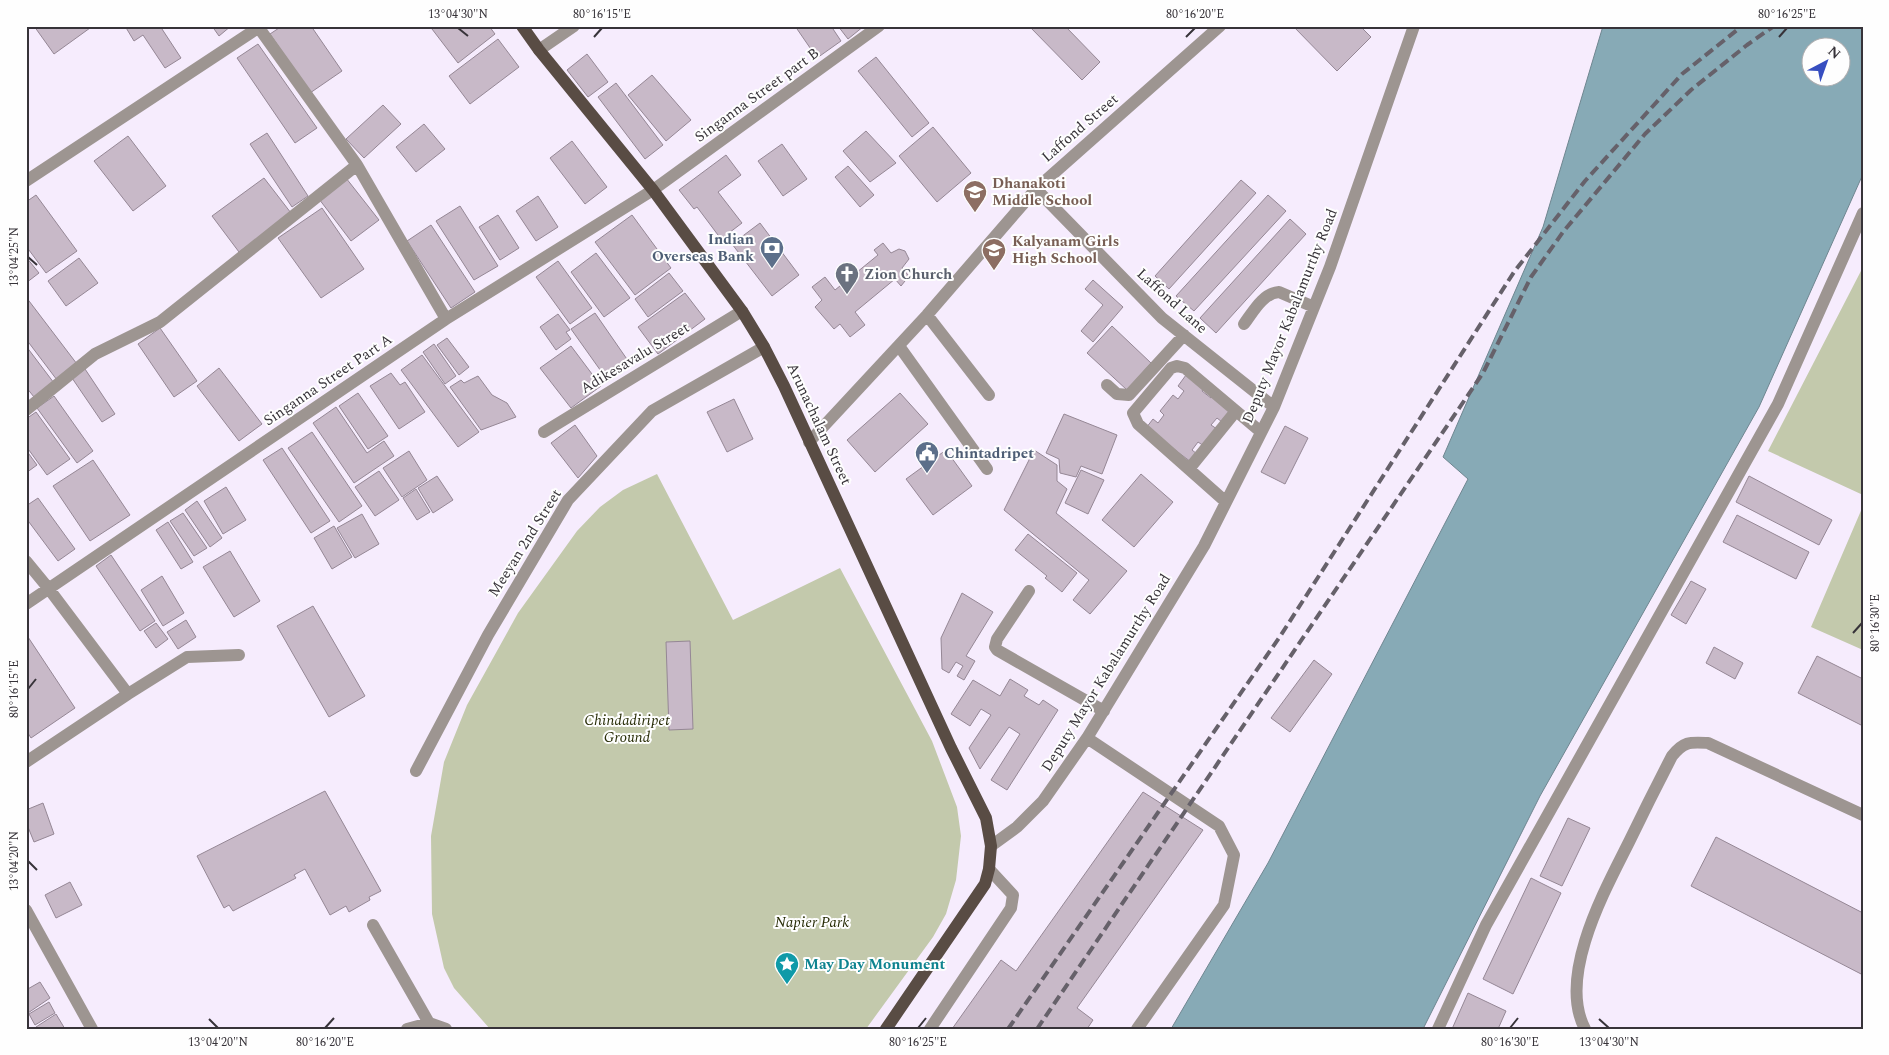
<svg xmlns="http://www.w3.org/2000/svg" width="1889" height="1055" viewBox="0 0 1889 1055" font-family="Spectral,serif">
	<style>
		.green { fill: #c3c9ac }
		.water { fill: #87aab6; stroke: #6f8690; fill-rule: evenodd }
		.building { fill: #c8b9c8; stroke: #958795 }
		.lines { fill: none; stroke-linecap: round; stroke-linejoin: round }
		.minor { stroke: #9d9591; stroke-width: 12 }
		.major { stroke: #594c44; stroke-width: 12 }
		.rail { stroke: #66616a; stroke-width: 4; stroke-dasharray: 10 5; stroke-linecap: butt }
		.ticks { fill: none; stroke: #373339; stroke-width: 2 }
		.labels { text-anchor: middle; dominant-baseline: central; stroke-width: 4; stroke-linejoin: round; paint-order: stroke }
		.street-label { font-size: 15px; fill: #373339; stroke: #fefefe }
		.education-label { font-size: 15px; font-weight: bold; fill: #785e54; stroke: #fefefe; text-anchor: start }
		.service-label { font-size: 15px; font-weight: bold; fill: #4e5e75; stroke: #fefefe; text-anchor: end }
		.worship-label { font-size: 15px; font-weight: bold; fill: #5b616d; stroke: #fefefe; text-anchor: start }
		.park-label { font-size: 15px; font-style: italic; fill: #282d07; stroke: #fefefe }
		.culture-label { font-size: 15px; font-weight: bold; fill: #0d838f; stroke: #fefefe; text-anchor: start }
		.neatline { fill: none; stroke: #373339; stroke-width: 2 }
		.ticks-label { font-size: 12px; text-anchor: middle; fill: #373339 }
	</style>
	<rect width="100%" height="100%" fill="#f6ecfd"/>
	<!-- green -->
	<path class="green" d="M1863 267V495L1768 451Z
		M657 474 733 620 840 568 932 741 957 807 961 836 956 880 946 914 933 937 866 1029H490L454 988 444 968 432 914 431 836 444 762 467 705 518 613 577 531 600 507 623 490Z
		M1863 506V650L1811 627Z"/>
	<!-- water -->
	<path class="water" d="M1603 26H1863V174L1759 407 1540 796 1423 1029H1171L1268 863 1468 479 1443 457 1543 227ZM1812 48H1842V78H1812Z"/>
	<!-- building -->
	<path class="building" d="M34 26H89L90 28 54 54Z
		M125 26H160L181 58 165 68 143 35 134 41Z
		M212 26H231L219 36Z
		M282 26H311L342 71 310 93 270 34Z
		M436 26H489L495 34 458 63 432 29Z
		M795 26H831L841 41 817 58Z
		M838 26H864L848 39Z
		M1029 26H1065L1100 62 1082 80Z
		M1293 26H1360L1371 37 1337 71Z
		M498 39 519 67 470 104 449 76Z
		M258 44 317 128 295 143 237 58Z
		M587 54 608 82 588 97 567 70Z
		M876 57 929 123 912 137 858 71Z
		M652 75 691 120 666 141 628 95Z
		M616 83 663 145 645 159 598 97Z
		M383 105 401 124 364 158 346 139Z
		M424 124 445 149 416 172 396 147Z
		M933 127 971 173 937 202 899 156Z
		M866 131 896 163 870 182 843 151Z
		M267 133 308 196 292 207 250 144Z
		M128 136 166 186 133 211 94 161Z
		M572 141 607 187 585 204 550 158Z
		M782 144 807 179 783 196 758 161Z
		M726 155 741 175 718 192 742 223 721 239 697 207 694 209 679 190Z
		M848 166 874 195 860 207 835 177Z
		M264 178 291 213 239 252 212 216Z
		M346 178 379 220 351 241 319 199Z
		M1241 180 1256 193 1169 289 1155 276Z
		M36 195 77 251 46 273 26 246V202Z
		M1268 195 1286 211 1194 311 1176 296Z
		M538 196 558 227 536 241 516 211Z
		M460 206 498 266 474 280 436 221Z
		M322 208 364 269 321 298 278 238Z
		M498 215 519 248 500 260 479 227Z
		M632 215 671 268 635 295 595 242Z
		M1290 219 1306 234 1216 333 1200 318Z
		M760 223 799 275 772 296 732 244Z
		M431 225 475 292 451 308 407 241Z
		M883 243 891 253 899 249 905 251 909 259 902 268 909 276 901 286 895 279 855 312 865 325 850 337 840 324 834 329 815 307 822 300 812 287 825 277 835 290 878 255 874 250Z
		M596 253 630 298 604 317 571 272Z
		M26 257 39 273 26 283Z
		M79 258 98 283 66 306 48 281Z
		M558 261 592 308 570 324 536 277Z
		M669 273 683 291 648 317 635 299Z
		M1093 280 1123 307 1093 342 1081 331 1103 305 1085 289Z
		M685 293 705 319 658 354 638 327Z
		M26 297 77 364 57 380 26 339Z
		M595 313 631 365 608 381 571 329Z
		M558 314 570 330 566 332 571 339 556 350 540 327Z
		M1112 326 1151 363 1127 390 1087 353Z
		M160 328 197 381 174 397 138 344Z
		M447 338 469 367 459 375 437 345Z
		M434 344 456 376 445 384 423 352Z
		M26 346 54 383 34 397 26 387Z
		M571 346 601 386 571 408 540 368Z
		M422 355 479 432 458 447 401 370Z
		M219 368 262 424 239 441 197 386Z
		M85 369 115 414 102 422 72 378Z
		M391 373 400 385 405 382 425 412 399 429 370 386Z
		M1186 375 1204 388 1202 391 1211 398 1213 395 1232 409 1222 422 1217 418 1211 425 1217 429 1204 446 1198 442 1192 450 1197 454 1191 462 1146 428 1153 419 1158 423 1164 415 1160 411 1173 395 1178 399 1184 391 1178 386Z
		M478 376 492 395 507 403 516 417 481 430 450 387 461 380 464 383Z
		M358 393 388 436 368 449 339 406Z
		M900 393 928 424 875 472 847 440Z
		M54 396 93 451 77 463 37 408Z
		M734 399 753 439 727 452 707 412Z
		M336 407 367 453 384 441 394 456 354 483 313 423Z
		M36 412 70 459 47 475 26 446V419Z
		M1064 414 1117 435 1102 474 1081 466 1076 477 1060 473 1059 459 1046 453Z
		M575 425 597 456 578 478 551 443Z
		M1285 426 1308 438 1285 484 1261 472Z
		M312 432 362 506 339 522 288 448Z
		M282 448 330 521 311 533 263 460Z
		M26 450 37 465 26 473Z
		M946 450 972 486 933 515 906 479Z
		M1034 450 1057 465V481L1067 489 1056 513 1127 571 1090 614 1073 600 1089 580 1004 510Z
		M409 451 427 480 402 497 383 468Z
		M93 460 130 515 90 541 53 486Z
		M1081 470 1104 480 1088 514 1065 503Z
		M379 471 399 500 375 516 355 487Z
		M1141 474 1173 502 1134 547 1102 520Z
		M437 476 453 500 433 513 418 488Z
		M1749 476 1832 520 1819 545 1736 502Z
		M226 487 246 520 223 534 204 501Z
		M416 489 430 512 417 520 403 498Z
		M38 498 75 549 58 561 26 518V506Z
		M197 501 222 538 210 547 185 510Z
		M183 513 207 548 194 556 170 521Z
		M362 514 379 544 355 558 337 528Z
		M1737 515 1809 552 1796 579 1723 542Z
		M168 522 193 562 181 569 156 530Z
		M334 526 352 557 332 569 314 538Z
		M1028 534 1077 573 1062 592 1045 578 1047 576 1015 550Z
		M230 551 260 601 234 617 203 567Z
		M111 555 155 621 140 631 96 566Z
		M162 576 184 613 163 626 141 590Z
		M1691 581 1706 589 1686 624 1671 615Z
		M962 593 993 612 966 656 975 661 964 680 957 676 963 666 956 662 949 673 942 669 941 638Z
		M313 606 365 696 329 717 277 626Z
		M186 620 196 637 178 649 167 632Z
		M156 623 168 639 156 648 144 631Z
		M26 634 75 708 31 738 26 730Z
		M690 641 693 729 669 730 666 642Z
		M1714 647 1743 663 1735 679 1706 663Z
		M1817 656 1863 679V726L1798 693Z
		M1314 660 1332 674 1290 732 1271 718Z
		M1010 679 1028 690 1024 696 1039 705 1043 700 1058 710 1007 790 991 780 1020 734 1009 727 980 769 969 748 991 715 981 709 970 726 951 714 973 680 1000 696Z
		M325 791 381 891 369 897 370 900 349 912 346 906 330 915 305 869 294 875 296 878 233 911 229 905 224 908 197 856Z
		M1143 792 1203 830 1077 1008 1093 1020 1087 1029H952L1001 960 1016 971Z
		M43 803 54 834 34 842 26 822V810Z
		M1568 818 1590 828 1562 886 1540 876Z
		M1716 837 1863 913V975L1691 886Z
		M1531 878 1561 893 1513 994 1483 979Z
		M70 882 82 905 56 918 45 895Z
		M40 982 50 998 28 1013 26 990Z
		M1468 993 1506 1011 1498 1029H1452Z
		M49 1002 55 1013 35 1025 29 1014Z
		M56 1014 65 1029H37L36 1027Z"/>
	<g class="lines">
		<!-- minor -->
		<path class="minor" d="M259 28 357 165 446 319
			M539 50 574 26
			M26 181 261 26
			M1036 189 1162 318 1274 407
			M927 315 989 395
			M1244 324C1253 312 1263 293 1279 292L1314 307
			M899 346 987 469
			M1107 385 1117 394 1129 395 1184 335
			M26 410 95 354 160 322 357 165
			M544 432 742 311
			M809 442 927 315 1036 189 1220 26
			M1189 469 1236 411
			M1226 502 1138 424 1133 413 1171 368 1177 366 1185 368 1261 432
			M26 561 49 589 128 694 187 657 239 655
			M1029 591 997 639 995 647 997 650 1104 711
			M26 604 446 319 653 190 879 26
			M1087 738 1219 826 1234 855 1224 905 1137 1029
			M26 762 128 694
			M416 771 488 635 568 500 652 411 764 347
			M991 846 1017 827 1043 801 1087 738 1204 546 1274 407 1330 267 1414 26
			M26 910 92 1029
			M373 925 429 1023
			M407 1029 429 1023 446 1029
			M930 1029 1011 908 1013 895 989 869
			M1438 1029 1486 925 1778 404 1863 213
			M1585 1029C1557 976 1605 890 1629 842 1643 813 1657 785 1672 756 1684 741 1690 742 1708 743L1863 815"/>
		<!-- major -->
		<path class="major" d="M522 26 539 50 653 190 742 311 764 347 784 386 951 748 986 818 991 846 989 869 985 884 886 1029"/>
		<!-- rail -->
		<path class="rail" d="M1008 1029 1281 635 1514 272 1585 181 1682 74 1742 26
			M1037 1029 1483 373 1531 277 1563 232 1645 134 1691 90 1747 45 1774 26"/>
	</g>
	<!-- ticks -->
	<path class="ticks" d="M458 28 468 36M594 37 602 28M1186 37 1195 28M1779 37 1787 28M28 257 37 265M1853 633 1862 623M28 689 36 679M28 861 37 870M209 1019 218 1028M1599 1019 1609 1028M325 1028 334 1018M918 1028 926 1018M1510 1028 1518 1018"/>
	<!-- icons -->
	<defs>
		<g id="school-pin" transform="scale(1.25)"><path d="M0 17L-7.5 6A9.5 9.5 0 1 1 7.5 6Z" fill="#8d6e63" stroke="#fefefe"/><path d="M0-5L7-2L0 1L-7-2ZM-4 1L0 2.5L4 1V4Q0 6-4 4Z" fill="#fff"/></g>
		<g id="bank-pin" transform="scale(1.25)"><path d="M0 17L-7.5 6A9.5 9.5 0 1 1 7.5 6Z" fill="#5c6f8a" stroke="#fefefe"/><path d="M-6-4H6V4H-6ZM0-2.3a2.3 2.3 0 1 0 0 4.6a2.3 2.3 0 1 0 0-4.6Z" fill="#fff"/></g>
		<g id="church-pin" transform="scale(1.25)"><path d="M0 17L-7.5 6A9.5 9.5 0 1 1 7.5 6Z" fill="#6b7280" stroke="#fefefe"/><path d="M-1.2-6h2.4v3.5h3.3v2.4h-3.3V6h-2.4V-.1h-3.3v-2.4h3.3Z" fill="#fff"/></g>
		<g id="civic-pin" transform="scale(1.25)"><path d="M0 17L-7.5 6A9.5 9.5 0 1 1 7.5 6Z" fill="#5c6f8a" stroke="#fefefe"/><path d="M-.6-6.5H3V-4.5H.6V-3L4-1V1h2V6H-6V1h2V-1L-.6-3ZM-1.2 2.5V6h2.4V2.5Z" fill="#fff"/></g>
		<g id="sight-pin" transform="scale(1.25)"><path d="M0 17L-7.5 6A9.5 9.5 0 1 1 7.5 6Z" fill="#0f9aa8" stroke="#fefefe"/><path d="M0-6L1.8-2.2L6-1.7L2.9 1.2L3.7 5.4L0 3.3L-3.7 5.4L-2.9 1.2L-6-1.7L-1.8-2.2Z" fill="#fff"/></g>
	</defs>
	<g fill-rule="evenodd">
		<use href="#school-pin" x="975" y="192"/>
		<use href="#bank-pin" x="772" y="248"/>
		<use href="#school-pin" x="994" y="250"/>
		<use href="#church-pin" x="847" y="274"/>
		<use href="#civic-pin" x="927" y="453"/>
		<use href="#sight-pin" x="787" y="964"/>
	</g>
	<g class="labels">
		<!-- street labels -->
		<g class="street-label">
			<text transform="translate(757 95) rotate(-36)">Singanna Street part B</text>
			<text transform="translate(1080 128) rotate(-41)">Laffond Street</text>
			<text transform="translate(1172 301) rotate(42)">Laffond Lane</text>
			<text transform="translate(1290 316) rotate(-68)">Deputy Mayor Kabalamurthy Road</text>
			<text transform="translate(635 358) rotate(-31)">Adikesavalu Street</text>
			<text transform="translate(328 380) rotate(-34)">Singanna Street Part A</text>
			<text transform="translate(819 424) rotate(65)">Arunachalam Street</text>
			<text transform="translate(525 543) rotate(-58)">Meeyan 2nd Street</text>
			<text transform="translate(1106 673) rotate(-58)">Deputy Mayor Kabalamurthy Road</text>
		</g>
		<!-- education labels -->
		<g class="education-label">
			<text x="992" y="183">Dhanakoti<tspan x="992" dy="17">Middle School</tspan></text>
			<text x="1012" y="241">Kalyanam Girls<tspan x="1012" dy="17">High School</tspan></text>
		</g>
		<!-- service labels -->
		<g class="service-label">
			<text x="754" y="239">Indian<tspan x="754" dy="17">Overseas Bank</tspan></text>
			<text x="944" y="453" text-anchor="start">Chintadripet</text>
		</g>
		<!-- worship labels -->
		<g class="worship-label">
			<text x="864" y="274">Zion Church</text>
		</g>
		<!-- park labels -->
		<g class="park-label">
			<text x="627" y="720">Chindadiripet<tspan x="627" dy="17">Ground</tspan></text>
			<text x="812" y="922">Napier Park</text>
		</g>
		<!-- culture labels -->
		<g class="culture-label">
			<text x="804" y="964">May Day Monument</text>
		</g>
	</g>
	<!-- border -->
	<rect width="1889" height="1055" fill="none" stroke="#fefefe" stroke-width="55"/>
	<!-- north arrow -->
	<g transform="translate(1826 62) rotate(41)"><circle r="24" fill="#fefefe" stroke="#aeadaf"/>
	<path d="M0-4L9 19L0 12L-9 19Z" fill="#374ec0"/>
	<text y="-8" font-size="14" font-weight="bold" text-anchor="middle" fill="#373339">N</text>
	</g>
	<rect x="28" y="28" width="1834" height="1000" class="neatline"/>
	<g class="ticks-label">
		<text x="458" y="18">13°04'30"N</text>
		<text x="602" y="18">80°16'15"E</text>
		<text x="1195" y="18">80°16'20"E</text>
		<text x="1787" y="18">80°16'25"E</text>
		<text transform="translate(14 257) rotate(-90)" y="4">13°04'25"N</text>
		<text transform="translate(1875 623) rotate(-90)" y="4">80°16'30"E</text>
		<text transform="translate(14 689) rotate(-90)" y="4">80°16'15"E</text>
		<text transform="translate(14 861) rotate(-90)" y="4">13°04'20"N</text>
		<text x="218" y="1046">13°04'20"N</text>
		<text x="325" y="1046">80°16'20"E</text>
		<text x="918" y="1046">80°16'25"E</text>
		<text x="1510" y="1046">80°16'30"E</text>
		<text x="1609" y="1046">13°04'30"N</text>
	</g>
</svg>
